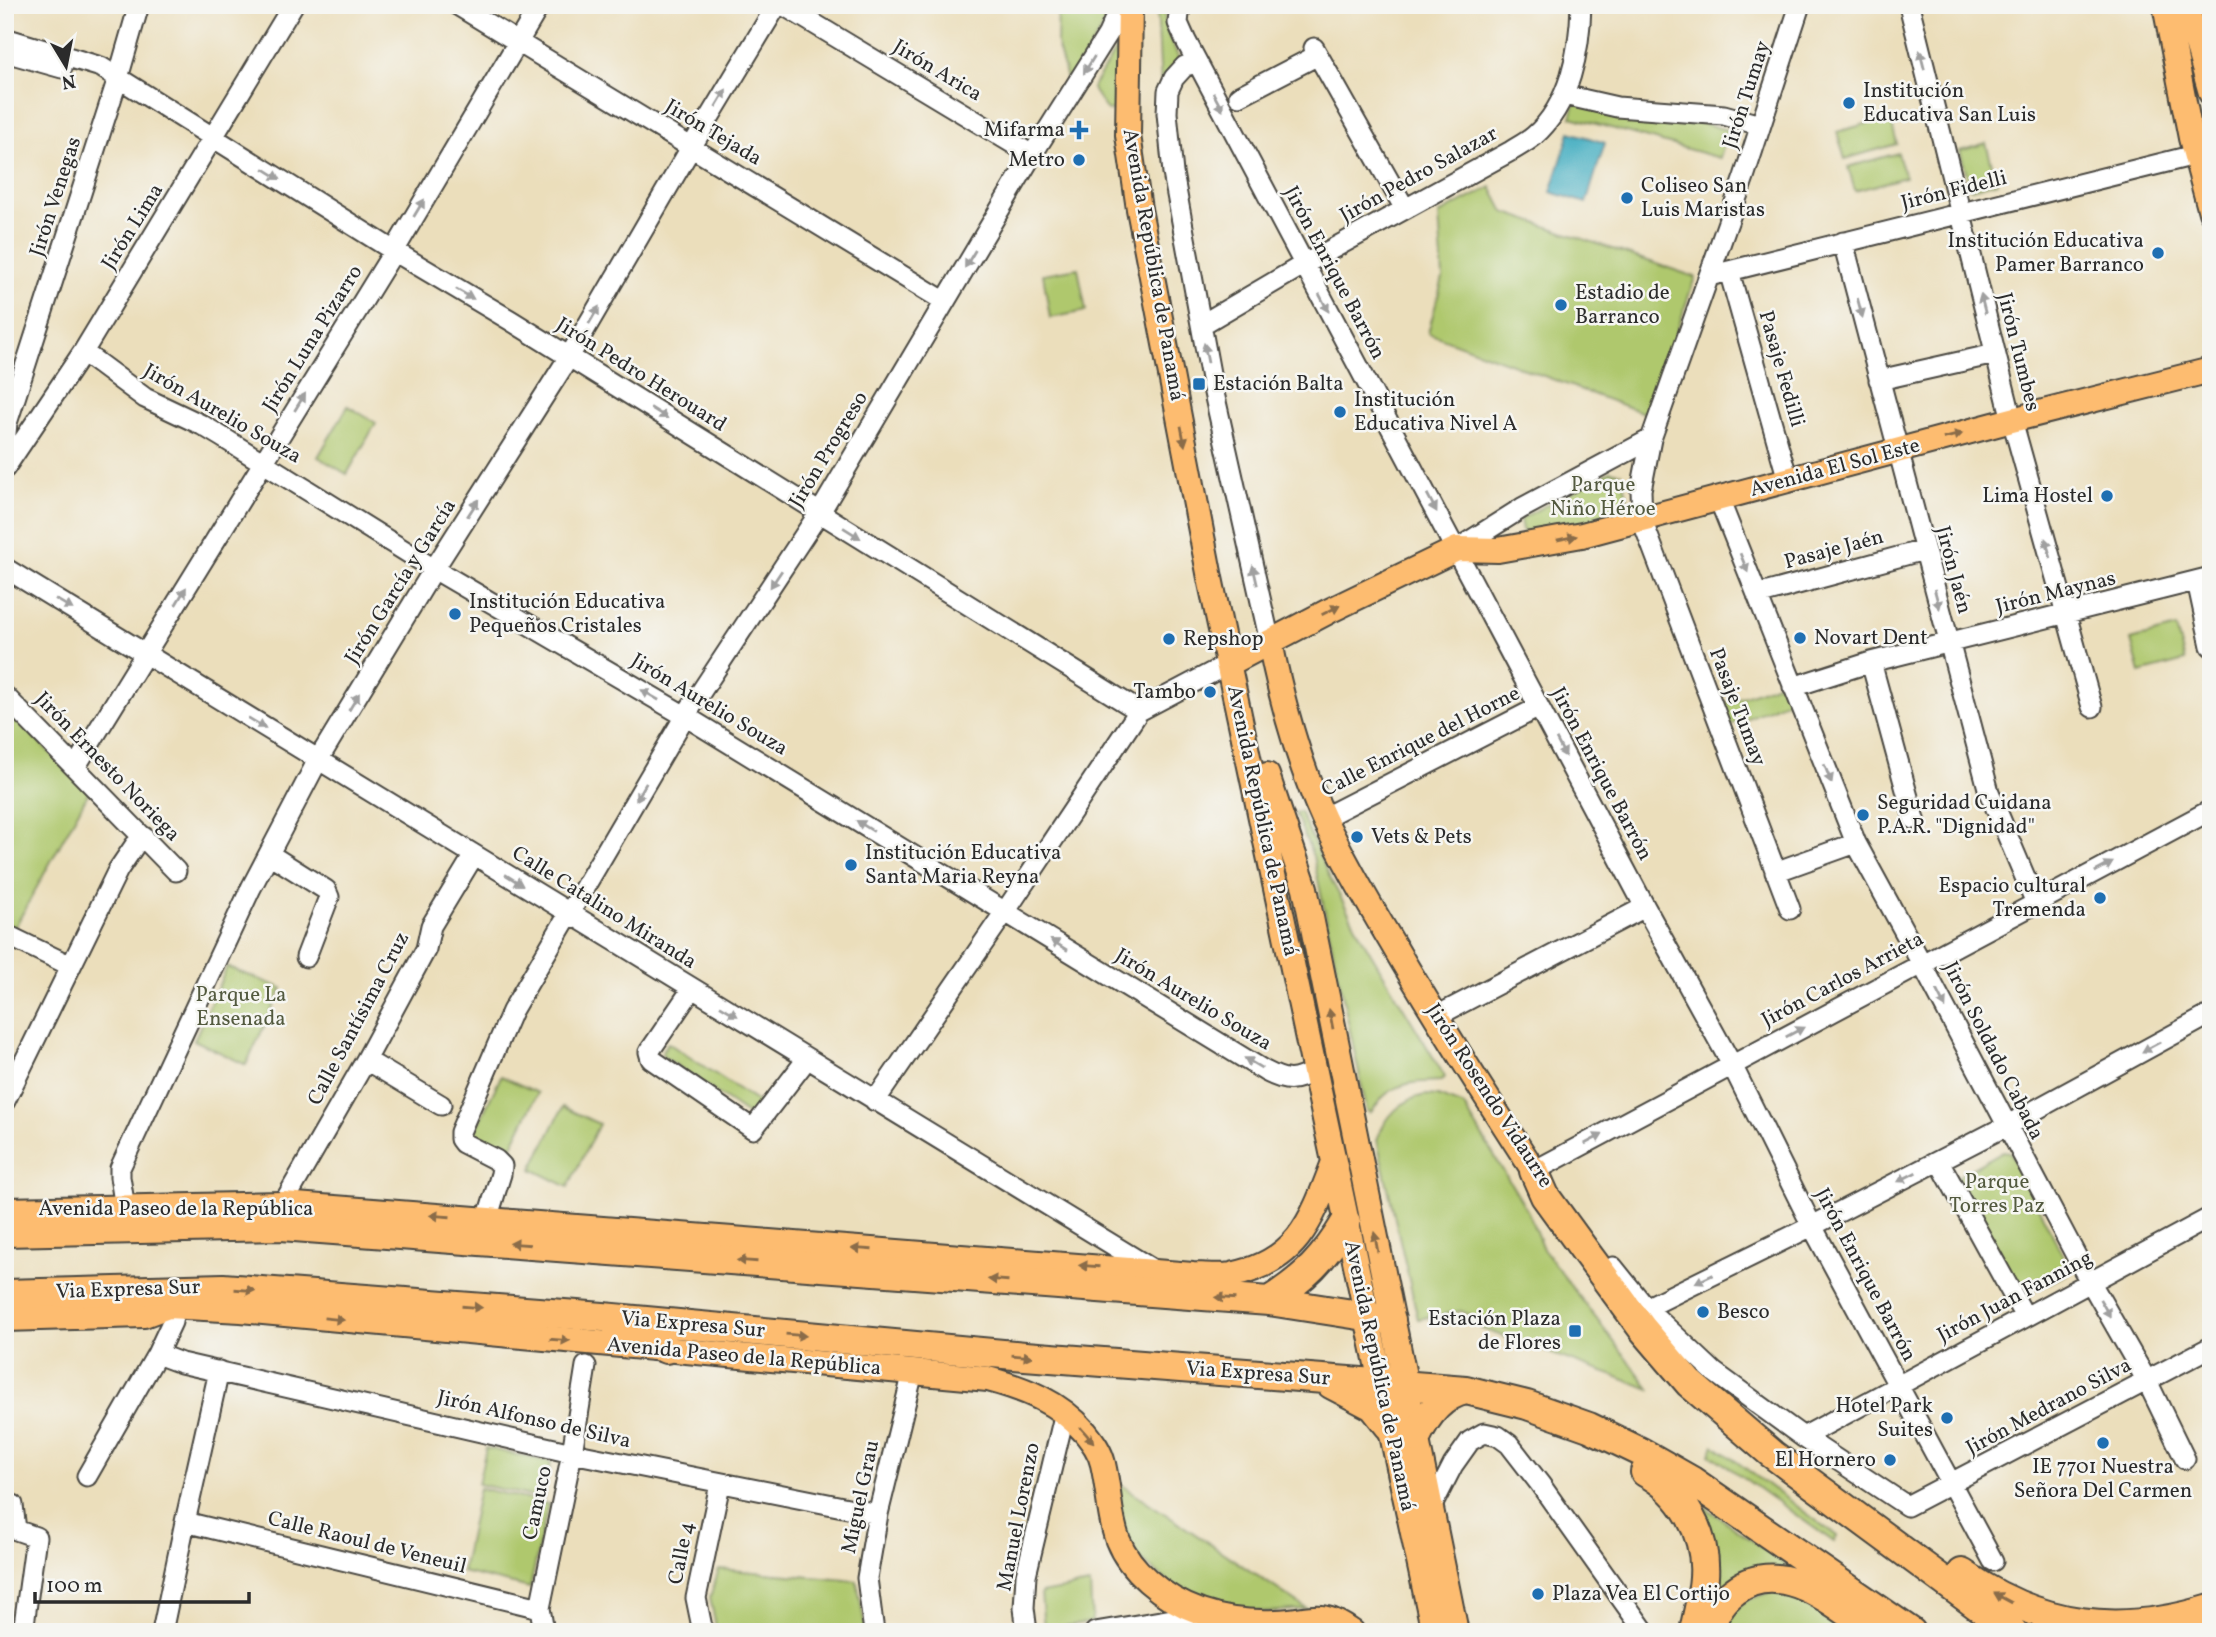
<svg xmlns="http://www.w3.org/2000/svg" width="2216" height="1637" viewBox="0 0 2216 1637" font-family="Vollkorn,serif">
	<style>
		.green { fill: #afc86d; stroke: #6d7a4c; stroke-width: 2 }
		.water { fill: #41acc0; stroke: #366c76; stroke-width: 2 }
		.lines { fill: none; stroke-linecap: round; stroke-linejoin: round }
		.minor-casing { stroke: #484641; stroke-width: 23 }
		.major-casing { stroke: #484641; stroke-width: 28 }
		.highway-casing { stroke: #484641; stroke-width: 32 }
		.minor { stroke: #fff; stroke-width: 19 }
		.major { stroke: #fdbc6f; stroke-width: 24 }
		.highway { stroke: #fdbc6f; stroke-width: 28 }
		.oneway { fill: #a0a0a0 }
		.oneway2 { fill: #8a6c4a }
		.poi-dot { fill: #1f6fb2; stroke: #f6f6f2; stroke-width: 2.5 }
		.labels { text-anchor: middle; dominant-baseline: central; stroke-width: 5; stroke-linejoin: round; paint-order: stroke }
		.street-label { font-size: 21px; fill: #2b2b2b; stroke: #f6f6f2 }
		.poi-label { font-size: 21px; fill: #2b2b2b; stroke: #f6f6f2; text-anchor: start }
		.park-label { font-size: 21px; fill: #535a3f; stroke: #f6f6f2 }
	</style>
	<rect width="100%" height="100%" fill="#f6f6f2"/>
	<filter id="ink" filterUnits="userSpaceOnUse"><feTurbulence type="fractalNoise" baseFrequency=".0143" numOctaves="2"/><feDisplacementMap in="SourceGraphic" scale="14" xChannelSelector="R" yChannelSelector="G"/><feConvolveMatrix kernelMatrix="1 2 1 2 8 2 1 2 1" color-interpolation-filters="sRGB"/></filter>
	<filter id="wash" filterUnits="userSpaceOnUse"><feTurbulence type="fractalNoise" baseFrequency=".00686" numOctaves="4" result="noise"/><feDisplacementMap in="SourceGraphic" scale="28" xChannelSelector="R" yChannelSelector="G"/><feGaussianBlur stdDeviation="1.57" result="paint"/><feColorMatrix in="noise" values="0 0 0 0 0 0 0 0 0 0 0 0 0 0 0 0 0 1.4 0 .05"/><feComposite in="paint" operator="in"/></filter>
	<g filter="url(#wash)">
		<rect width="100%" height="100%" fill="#ebdebb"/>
		<!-- green -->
		<path class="green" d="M1058 5H1115L1069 86 1057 44Z
			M1157 5H1166C1161 27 1173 45 1182 64L1161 89Z
			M1120 43 1119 109 1107 111 1092 88Z
			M1575 103 1641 121 1682 118 1728 130 1720 158 1571 117Z
			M1890 117 1897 144 1845 159 1837 132Z
			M1986 143 1997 182 1971 189 1960 151Z
			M1898 153 1905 177 1855 191 1848 167Z
			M1491 187 1504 212 1695 277 1649 415 1428 333 1443 278 1439 214Z
			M1078 268 1086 311 1050 318 1043 274Z
			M348 406 376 423 347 474 318 457Z
			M1610 471 1621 473 1631 510 1627 515 1526 533 1522 530 1520 519Z
			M2176 628 2185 661 2140 673 2131 640Z
			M1788 680 1795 698 1724 728 1715 707Z
			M5 710 90 790 14 929 5 926Z
			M1300 812 1327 872 1366 945 1445 1077 1442 1081C1420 1082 1398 1081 1381 1099 1377 1104 1374 1109 1370 1113L1367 1111 1313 856 1295 813Z
			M227 967 282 988 246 1065 194 1040Z
			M668 1043 764 1106 753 1118 663 1056 662 1052Z
			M501 1076 538 1093 507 1156 471 1139Z
			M1426 1095 1438 1096 1464 1106 1528 1212 1543 1249 1650 1389 1480 1328V1319L1461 1311 1418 1319 1377 1140C1385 1117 1401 1099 1426 1095Z
			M563 1107 599 1124 568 1187 532 1169Z
			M2003 1151 2010 1152 2070 1269 2067 1274 2025 1295H2021L1957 1177Z
			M1714 1445 1837 1536 1834 1542 1710 1454Z
			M486 1448 551 1462 543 1499 478 1484Z
			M1119 1483 1307 1609 1267 1612 1227 1608 1187 1596 1137 1557 1122 1525Z
			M479 1488 548 1504 530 1588 462 1572Z
			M1694 1499 1789 1567 1764 1569 1714 1600Z
			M719 1569 857 1581 866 1632H717L710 1597Z
			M1090 1584 1092 1622 1044 1629 1041 1593Z
			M1779 1589 1817 1607 1852 1632H1723L1724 1623 1745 1601Z"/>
		<!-- water -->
		<path class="water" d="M1570 132 1605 143 1586 203 1551 192Z"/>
	</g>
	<g filter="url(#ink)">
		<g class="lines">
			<!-- minor casing -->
			<g class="minor-casing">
				<path id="minor" d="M457 5 944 301
					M783 5 1032 155
					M1180 5 1178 23 1186 41 1645 907 1732 1065 1812 1226 1993 1561
					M1909 5 2012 420 2092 707
					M5 38 101 67 394 251 510 320 1139 711
					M1314 48 1405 209
					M5 52 62 68
					M1197 63 1185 66 1174 78 1168 91 1167 113 1173 173 1212 384 1270 642
					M1564 95 1617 107 1724 115 1760 125
					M1239 96 1318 55
					M1843 242 1989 792 2036 903
					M1729 271 1788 480
					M1709 276 2211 151
					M1201 325 1303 265 1511 151C1519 146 1527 142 1534 136 1570 105 1580 50 1581 5
					M83 352 145 398 202 425 222 437 434 569 685 716 1265 1071C1286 1082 1294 1083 1315 1070
					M1879 380 1995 354
					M5 443 7 423 118 78 139 5
					M5 468 83 352 293 5
					M1719 499 1856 843 1922 964 2083 1269 2147 1381 2185 1459
					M1457 549 1522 508 1651 439
					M5 568 1157 1272
					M2197 581 2211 646
					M1757 595 1924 550
					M1871 662 1914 819
					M1793 687 1871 662 2211 577
					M5 696 176 871
					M76 766 394 251 540 5
					M1323 818 1539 707
					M269 854 326 890 329 897 306 957
					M1775 872 1856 843
					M1790 909 1642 520 1641 490 1651 439 1744 177 1800 5
					M5 934 71 966
					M692 989 649 1052 651 1059 753 1129 807 1059
					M1435 1017 1645 907
					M366 1060 441 1105
					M5 1101 118 870 135 845 144 837
					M875 1101 1011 903 1139 711 1228 664
					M1939 1161 2025 1317
					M1541 1179 1534 1171 2211 810
					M283 1204 366 1060 426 949 431 926 474 855
					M125 1208 120 1177V1168L251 888 318 760 434 569 569 357 692 146 777 5
					M489 1213 501 1174 502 1166 496 1160 463 1143 460 1139V1132L512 1011 685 716 825 504 1032 155 1108 34 1121 5
					M1613 1267 1646 1308 1714 1372 1803 1437 1907 1506 2211 1347
					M1646 1308 1812 1226 2006 1126 2211 1014
					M157 1354 181 1363 572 1453 878 1514
					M1803 1437 2211 1217
					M87 1476 157 1354 172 1322 173 1316 168 1306
					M5 1503 13 1505 16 1530 36 1537 23 1632
					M1431 1508 1453 1465 1470 1441 1484 1433 1498 1436 1509 1444 1540 1484 1645 1632
					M185 1522 540 1608
					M162 1632 185 1522 219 1371
					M544 1632 540 1608 572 1453 586 1366
					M703 1632 696 1598 720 1484
					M874 1632 867 1578 878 1514 913 1372
					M1027 1632 1024 1608 1026 1575 1065 1412
					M1095 1632 1202 1614"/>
			</g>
			<!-- major casing -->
			<g class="major-casing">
				<path id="major" d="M1130 5 1128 135 1139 209 1210 578 1434 1632
					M2165 5 2191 138 2211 212
					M2186 5 2211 93
					M1270 642C1282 702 1299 764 1324 819 1344 861 1367 901 1391 941 1436 1019 1485 1095 1534 1171
					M1228 664 1329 611 1457 549 1498 550 1582 535 2012 420 2211 370
					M1267 775 1305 888 1456 1632
					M5 1210 283 1204 1193 1275C1205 1275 1219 1277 1231 1275 1298 1262 1312 1220 1334 1162
					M5 1319 144 1315 168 1306 241 1310 988 1379C1025 1389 1059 1402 1085 1432 1093 1442 1100 1451 1103 1464 1114 1512 1105 1543 1148 1581 1184 1613 1228 1624 1276 1622 1312 1621 1319 1608 1352 1632"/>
			</g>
			<!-- highway casing -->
			<g class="highway-casing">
				<path id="highway" d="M1534 1171 1545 1196 1588 1255 1642 1328 1689 1383 1772 1454 2013 1632
					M5 1232 281 1226 1269 1301 1391 1320
					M5 1294 223 1288 603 1317 1025 1356 1466 1390 1527 1405 1589 1427 1641 1452 1692 1481 1911 1632
					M1269 1301C1305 1278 1324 1259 1346 1222
					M615 1323 666 1349
					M1331 1384 1373 1406 1389 1426
					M1416 1438C1426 1416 1441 1395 1466 1390
					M1645 1472C1683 1492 1707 1534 1704 1577 1703 1596 1697 1614 1694 1632
					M1962 1573C2040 1628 2119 1637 2211 1609
					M1709 1632C1713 1616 1721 1601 1735 1591 1782 1555 1837 1606 1876 1632"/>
			</g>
			<!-- minor -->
			<use href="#minor" class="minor"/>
			<!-- major -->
			<use href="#major" class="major"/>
			<!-- highway -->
			<use href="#highway" class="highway"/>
		</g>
		<!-- one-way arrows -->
		<defs><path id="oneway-solid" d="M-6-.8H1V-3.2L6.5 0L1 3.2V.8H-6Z" transform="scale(1.75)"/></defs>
		<g class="oneway">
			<use href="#oneway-solid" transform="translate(1922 60) rotate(-104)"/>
			<use href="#oneway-solid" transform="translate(1089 65) rotate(122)"/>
			<use href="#oneway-solid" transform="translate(721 98) rotate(-59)"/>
			<use href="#oneway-solid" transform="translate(1218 102) rotate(62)"/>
			<use href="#oneway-solid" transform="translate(272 174) rotate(32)"/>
			<use href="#oneway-solid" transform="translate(419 208) rotate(-59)"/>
			<use href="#oneway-solid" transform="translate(970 259) rotate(121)"/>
			<use href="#oneway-solid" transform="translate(465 294) rotate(30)"/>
			<use href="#oneway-solid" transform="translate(1324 303) rotate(62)"/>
			<use href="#oneway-solid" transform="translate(1983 304) rotate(-104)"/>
			<use href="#oneway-solid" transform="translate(1860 308) rotate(75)"/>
			<use href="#oneway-solid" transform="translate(594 315) rotate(-60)"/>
			<use href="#oneway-solid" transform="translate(1206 353) rotate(-101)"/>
			<use href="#oneway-solid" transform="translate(300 402) rotate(-58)"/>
			<use href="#oneway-solid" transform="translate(659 413) rotate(32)"/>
			<use href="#oneway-solid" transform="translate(1432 503) rotate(62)"/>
			<use href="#oneway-solid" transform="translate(473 508) rotate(-57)"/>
			<use href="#oneway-solid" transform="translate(852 533) rotate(32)"/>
			<use href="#oneway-solid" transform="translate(2048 548) rotate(-106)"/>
			<use href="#oneway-solid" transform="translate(1744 563) rotate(68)"/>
			<use href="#oneway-solid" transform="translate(1255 575) rotate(-103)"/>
			<use href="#oneway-solid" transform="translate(776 579) rotate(124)"/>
			<use href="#oneway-solid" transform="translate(181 596) rotate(-59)"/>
			<use href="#oneway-solid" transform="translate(1937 599) rotate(75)"/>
			<use href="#oneway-solid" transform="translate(64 604) rotate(31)"/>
			<use href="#oneway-solid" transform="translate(650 695) rotate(-150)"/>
			<use href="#oneway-solid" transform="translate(354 702) rotate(-59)"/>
			<use href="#oneway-solid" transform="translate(257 723) rotate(31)"/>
			<use href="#oneway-solid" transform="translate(1561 748) rotate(62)"/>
			<use href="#oneway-solid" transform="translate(1828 774) rotate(68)"/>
			<use href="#oneway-solid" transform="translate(641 792) rotate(120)"/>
			<use href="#oneway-solid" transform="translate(865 826) rotate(-148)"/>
			<use href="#oneway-solid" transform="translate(2104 867) rotate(-28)"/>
			<use href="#oneway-solid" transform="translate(514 880) rotate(32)"/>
			<use href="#oneway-solid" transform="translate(1059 945) rotate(-148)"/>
			<use href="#oneway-solid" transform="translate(1941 999) rotate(63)"/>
			<use href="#oneway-solid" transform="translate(729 1011) rotate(31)"/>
			<use href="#oneway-solid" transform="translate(1795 1032) rotate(-28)"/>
			<use href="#oneway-solid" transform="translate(2151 1047) rotate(151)"/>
			<use href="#oneway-solid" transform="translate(1253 1063) rotate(-149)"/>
			<use href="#oneway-solid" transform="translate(1594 1139) rotate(-28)"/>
			<use href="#oneway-solid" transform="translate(1907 1177) rotate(153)"/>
			<use href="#oneway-solid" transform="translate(1704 1279) rotate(154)"/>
			<use href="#oneway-solid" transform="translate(2105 1308) rotate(60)"/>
		</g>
		<g class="oneway2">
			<use href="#oneway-solid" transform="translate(1183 436) rotate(79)"/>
			<use href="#oneway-solid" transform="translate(1953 436) rotate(-15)"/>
			<use href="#oneway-solid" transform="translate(1567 538) rotate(-12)"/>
			<use href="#oneway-solid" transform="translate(1331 610) rotate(-27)"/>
			<use href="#oneway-solid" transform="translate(1331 1019) rotate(-101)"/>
			<use href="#oneway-solid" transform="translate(440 1216) rotate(-176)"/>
			<use href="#oneway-solid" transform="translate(1376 1242) rotate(-101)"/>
			<use href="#oneway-solid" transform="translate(520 1244) rotate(-176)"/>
			<use href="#oneway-solid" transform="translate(862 1249) rotate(-176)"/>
			<use href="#oneway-solid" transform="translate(747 1261) rotate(-176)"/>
			<use href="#oneway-solid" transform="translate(1089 1266) rotate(-176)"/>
			<use href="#oneway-solid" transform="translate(998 1280) rotate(-176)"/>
			<use href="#oneway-solid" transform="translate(245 1290) rotate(4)"/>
			<use href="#oneway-solid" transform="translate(1225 1298) rotate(-176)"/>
			<use href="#oneway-solid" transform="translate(472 1307) rotate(4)"/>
			<use href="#oneway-solid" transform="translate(334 1319) rotate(6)"/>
			<use href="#oneway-solid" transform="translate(796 1335) rotate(5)"/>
			<use href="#oneway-solid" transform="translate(560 1340) rotate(4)"/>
			<use href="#oneway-solid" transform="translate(1022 1356) rotate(5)"/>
			<use href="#oneway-solid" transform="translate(1087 1435) rotate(49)"/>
			<use href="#oneway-solid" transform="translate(2003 1598) rotate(-151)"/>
		</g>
	</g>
	<!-- markers -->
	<g class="poi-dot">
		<circle cx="1849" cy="103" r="7"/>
		<path d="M1075.5 119.5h7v7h7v7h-7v7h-7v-7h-7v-7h7z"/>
		<circle cx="1079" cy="160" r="7"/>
		<circle cx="1627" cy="198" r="7"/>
		<circle cx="2158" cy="253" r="7"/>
		<circle cx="1561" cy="305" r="7"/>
		<rect x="1192" y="377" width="14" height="14" rx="3.5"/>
		<circle cx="1340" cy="412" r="7"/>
		<circle cx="2107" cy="496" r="7"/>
		<circle cx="455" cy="614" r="7"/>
		<circle cx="1800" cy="638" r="7"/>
		<circle cx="1169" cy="639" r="7"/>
		<circle cx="1210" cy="692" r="7"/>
		<circle cx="1863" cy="815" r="7"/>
		<circle cx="1357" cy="837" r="7"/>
		<circle cx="851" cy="865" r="7"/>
		<circle cx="2100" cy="898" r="7"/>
		<circle cx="1703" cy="1312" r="7"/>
		<rect x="1568" y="1324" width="14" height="14" rx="3.5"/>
		<circle cx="1947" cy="1418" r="7"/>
		<circle cx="2103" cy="1443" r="7"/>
		<circle cx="1890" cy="1460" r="7"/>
		<circle cx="1538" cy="1594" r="7"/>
	</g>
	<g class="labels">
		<!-- street labels -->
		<g class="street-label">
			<text transform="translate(937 71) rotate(31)">Jirón Arica</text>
			<text transform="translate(1747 95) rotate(-72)">Jirón Tumay</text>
			<text transform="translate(713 133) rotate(31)">Jirón Tejada</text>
			<text transform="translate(1419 175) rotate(-29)">Jirón Pedro Salazar</text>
			<text transform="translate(1954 191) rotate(-14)">Jirón Fidelli</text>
			<text transform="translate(56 197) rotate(-72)">Jirón Venegas</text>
			<text transform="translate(133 227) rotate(-58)">Jirón Lima</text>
			<text transform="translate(1153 265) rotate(80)">Avenida República de Panamá</text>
			<text transform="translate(1334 273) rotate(62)">Jirón Enrique Barrón</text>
			<text transform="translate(313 339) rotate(-58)">Jirón Luna Pizarro</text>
			<text transform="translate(2018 352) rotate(76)">Jirón Tumbes</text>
			<text transform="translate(1781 369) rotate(74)">Pasaje Fedilli</text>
			<text transform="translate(641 375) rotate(32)">Jirón Pedro Herouard</text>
			<text transform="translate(222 414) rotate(30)">Jirón Aurelio Souza</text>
			<text transform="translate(829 450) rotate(-59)">Jirón Progreso</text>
			<text transform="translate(1835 468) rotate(-15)">Avenida El Sol Este</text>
			<text transform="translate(1834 550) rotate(-15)">Pasaje Jaén</text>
			<text transform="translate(1953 570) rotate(75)">Jirón Jaén</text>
			<text transform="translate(401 582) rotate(-58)">Jirón García y García</text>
			<text transform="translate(2056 593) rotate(-14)">Jirón Maynas</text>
			<text transform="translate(709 705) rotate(31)">Jirón Aurelio Souza</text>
			<text transform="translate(1737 707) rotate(69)">Pasaje Tumay</text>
			<text transform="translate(1421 742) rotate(-27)">Calle Enrique del Horne</text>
			<text transform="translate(107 767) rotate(46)">Jirón Ernesto Noriega</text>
			<text transform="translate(1601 774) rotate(62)">Jirón Enrique Barrón</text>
			<text transform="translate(1262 821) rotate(78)">Avenida República de Panamá</text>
			<text transform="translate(604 908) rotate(32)">Calle Catalino Miranda</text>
			<text transform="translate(1843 980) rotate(-28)">Jirón Carlos Arrieta</text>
			<text transform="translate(1193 1000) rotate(31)">Jirón Aurelio Souza</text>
			<text transform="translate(359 1019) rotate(-62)">Calle Santísima Cruz</text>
			<text transform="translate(1993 1051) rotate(63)">Jirón Soldado Cabada</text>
			<text transform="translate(1489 1096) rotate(57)">Jirón Rosendo Vidaurre</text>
			<text x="176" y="1209">Avenida Paseo de la República</text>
			<text transform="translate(1865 1275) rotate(62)">Jirón Enrique Barrón</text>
			<text transform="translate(128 1290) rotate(-2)">Via Expresa Sur</text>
			<text transform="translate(2015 1297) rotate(-28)">Jirón Juan Fanning</text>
			<text transform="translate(693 1325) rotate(5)">Via Expresa Sur</text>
			<text transform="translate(744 1357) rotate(5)">Avenida Paseo de la República</text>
			<text transform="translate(1258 1374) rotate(4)">Via Expresa Sur</text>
			<text transform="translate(1379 1376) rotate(78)">Avenida República de Panamá</text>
			<text transform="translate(2049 1407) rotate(-28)">Jirón Medrano Silva</text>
			<text transform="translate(534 1420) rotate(13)">Jirón Alfonso de Silva</text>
			<text transform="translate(861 1497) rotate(-78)">Miguel Grau</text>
			<text transform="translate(538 1503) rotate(-78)">Camuco</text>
			<text transform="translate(1019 1517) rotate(-79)">Manuel Lorenzo</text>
			<text transform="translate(367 1543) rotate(14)">Calle Raoul de Veneuil</text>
			<text transform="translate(682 1553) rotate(-79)">Calle 4</text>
		</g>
		<!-- poi labels -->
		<g class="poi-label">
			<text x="1863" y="91">Institución<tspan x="1863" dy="24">Educativa San Luis</tspan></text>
			<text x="1065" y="130" text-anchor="end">Mifarma</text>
			<text x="1065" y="160" text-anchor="end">Metro</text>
			<text x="1641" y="186">Coliseo San<tspan x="1641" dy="24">Luis Maristas</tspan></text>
			<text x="2144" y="241" text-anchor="end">Institución Educativa<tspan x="2144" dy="24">Pamer Barranco</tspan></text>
			<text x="1575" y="293">Estadio de<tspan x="1575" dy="24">Barranco</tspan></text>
			<text x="1213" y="384">Estación Balta</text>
			<text x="1354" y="400">Institución<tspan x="1354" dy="24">Educativa Nivel A</tspan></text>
			<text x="2093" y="496" text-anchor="end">Lima Hostel</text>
			<text x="469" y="602">Institución Educativa<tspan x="469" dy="24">Pequeños Cristales</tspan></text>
			<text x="1814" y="638">Novart Dent</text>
			<text x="1183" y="639">Repshop</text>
			<text x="1196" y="692" text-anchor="end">Tambo</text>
			<text x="1877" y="803">Seguridad Cuidana<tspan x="1877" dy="24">P.A.R. "Dignidad"</tspan></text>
			<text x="1371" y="837">Vets &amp; Pets</text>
			<text x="865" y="853">Institución Educativa<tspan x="865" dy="24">Santa Maria Reyna</tspan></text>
			<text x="2086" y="886" text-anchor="end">Espacio cultural<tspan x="2086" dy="24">Tremenda</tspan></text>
			<text x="1717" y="1312">Besco</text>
			<text x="1561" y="1319" text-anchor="end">Estación Plaza<tspan x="1561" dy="24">de Flores</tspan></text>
			<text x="1933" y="1406" text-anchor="end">Hotel Park<tspan x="1933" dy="24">Suites</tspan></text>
			<text x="1876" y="1460" text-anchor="end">El Hornero</text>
			<text x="2103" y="1467" text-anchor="middle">IE 7701 Nuestra<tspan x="2103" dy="24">Señora Del Carmen</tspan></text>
			<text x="1552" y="1594">Plaza Vea El Cortijo</text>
		</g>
		<!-- park labels -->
		<g class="park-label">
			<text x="1603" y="485">Parque<tspan x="1603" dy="24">Niño Héroe</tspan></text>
			<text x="241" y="995">Parque La<tspan x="241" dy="24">Ensenada</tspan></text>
			<text x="1997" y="1182">Parque<tspan x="1997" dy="24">Torres Paz</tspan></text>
		</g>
	</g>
	<!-- margin -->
	<rect width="2216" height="1637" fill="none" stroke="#f6f6f2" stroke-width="28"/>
	<!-- north arrow -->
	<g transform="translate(66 66) rotate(170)" stroke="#f6f6f2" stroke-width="5" paint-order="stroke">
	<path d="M0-5L12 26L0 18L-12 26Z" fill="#2b2b2b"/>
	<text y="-10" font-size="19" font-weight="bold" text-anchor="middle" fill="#2b2b2b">N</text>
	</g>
	<!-- scale -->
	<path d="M35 1592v10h214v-10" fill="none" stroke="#2b2b2b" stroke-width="3.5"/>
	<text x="46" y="1592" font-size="21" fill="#2b2b2b" stroke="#f6f6f2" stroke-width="5" paint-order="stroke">100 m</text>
</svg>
